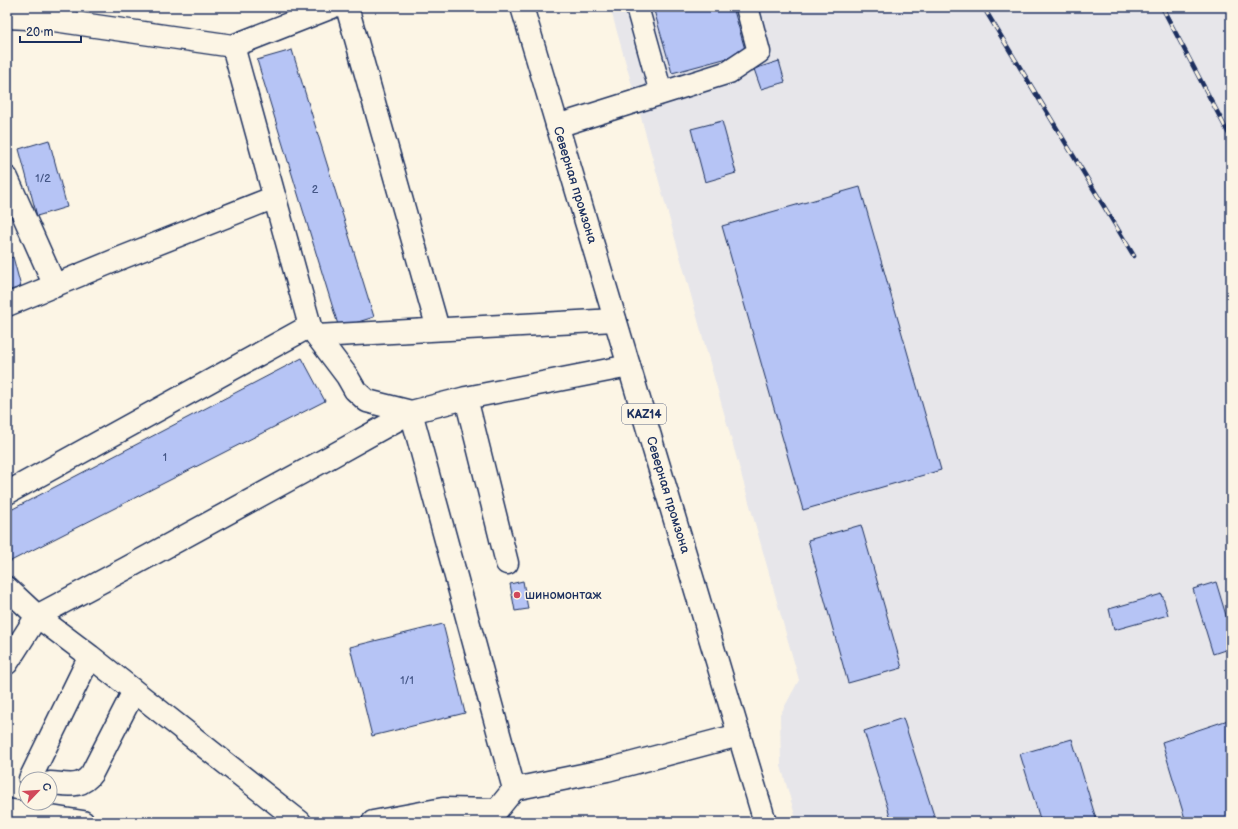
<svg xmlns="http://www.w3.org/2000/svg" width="1238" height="829" viewBox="0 0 1238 829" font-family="'Balsamiq Sans',sans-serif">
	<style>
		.built { fill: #e7e6ea }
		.building { fill: #b6c4f5; stroke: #1b2f5e }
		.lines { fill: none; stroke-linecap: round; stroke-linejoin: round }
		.minor-casing { stroke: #1b2f5e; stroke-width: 25 }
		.major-casing { stroke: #1b2f5e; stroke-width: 25 }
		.minor { stroke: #fcf5e5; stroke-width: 22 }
		.major { stroke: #fcf5e5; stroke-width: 22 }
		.rail-casing { stroke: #1b2f5e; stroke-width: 4.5 }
		.rail { stroke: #fcf5e5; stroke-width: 3; stroke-dasharray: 9; stroke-linecap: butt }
		.poi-dot { fill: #d1495b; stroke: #fcf5e5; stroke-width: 1.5 }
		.labels { text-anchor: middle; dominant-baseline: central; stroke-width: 3; stroke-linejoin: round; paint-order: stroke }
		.number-label { font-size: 11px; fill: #425484 }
		.shield { fill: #fcf5e5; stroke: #5e6a86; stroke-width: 1 }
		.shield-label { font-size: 12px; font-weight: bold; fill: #1b2f5e }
		.street-label { font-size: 13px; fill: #1b2f5e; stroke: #fcf5e5 }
		.poi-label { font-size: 13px; fill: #1b2f5e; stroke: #fcf5e5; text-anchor: start }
	</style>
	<rect width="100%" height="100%" fill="#fcf5e5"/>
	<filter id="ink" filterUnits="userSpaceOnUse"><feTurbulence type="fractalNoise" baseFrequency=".025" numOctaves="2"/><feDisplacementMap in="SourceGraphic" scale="8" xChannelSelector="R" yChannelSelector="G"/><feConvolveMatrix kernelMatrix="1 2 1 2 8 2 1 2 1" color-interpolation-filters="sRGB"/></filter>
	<g filter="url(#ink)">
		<!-- built -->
		<path class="built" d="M610 7H1231V822H797L781 766 780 715 799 680Z"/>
		<!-- building -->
		<path class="building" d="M653 7H733L746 53 672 73Z
			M292 50 374 317 339 328 257 60Z
			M779 61 785 82 761 89 754 69Z
			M722 121 736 173 705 182 691 129Z
			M49 140 67 207 37 216 19 149Z
			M860 187 941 470 803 510 722 226Z
			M13 257 21 287 7 291V259Z
			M302 358 325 401 7 563V512Z
			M861 525 902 668 848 683 808 540Z
			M523 581 528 609 515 611 510 584Z
			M1216 582 1231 632V648L1213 654 1193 589Z
			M1162 594 1168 615 1114 630 1109 609Z
			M443 624 465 713 372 736 350 647Z
			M903 718 936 822H892L864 731Z
			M1231 719V822H1186L1162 742Z
			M1072 739 1097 822H1041L1020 754Z"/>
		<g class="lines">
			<!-- minor casing -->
			<g class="minor-casing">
				<path id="minor" d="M347 7 438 329
					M637 7 661 93
					M7 17 47 19 233 46 332 7
					M557 126 729 72 759 52 747 7
					M7 178 55 286
					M7 305 121 258 275 197
					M310 327 347 376 355 390 367 401 411 412
					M317 336 615 320
					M466 398 507 563
					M411 412 514 789
					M7 493 310 326 233 46
					M7 588 37 616 7 663
					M30 779 90 656
					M50 783C68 784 81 789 92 773L134 691
					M7 810 83 822
					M300 822 90 656 37 616 127 568 332 456 411 412 466 398 629 366
					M373 822 443 809 497 810 514 789 607 770 739 735"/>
			</g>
			<!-- major casing -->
			<g class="major-casing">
				<path id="major" d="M522 7 765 822"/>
			</g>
			<!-- minor -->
			<use href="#minor" class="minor"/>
			<!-- major -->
			<use href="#major" class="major"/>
			<!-- rail casing -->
			<g class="rail-casing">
				<path id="rail" d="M985 7 987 13 1134 256
					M1162 7 1231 138"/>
			</g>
			<!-- rail -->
			<use href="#rail" class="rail"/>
		</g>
	</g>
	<!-- markers -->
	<circle class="poi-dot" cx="517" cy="595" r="4"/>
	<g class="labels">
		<!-- number labels -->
		<g class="number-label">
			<text x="43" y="178">1/2</text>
			<text x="315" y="189">2</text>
			<text x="165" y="457">1</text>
			<text x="407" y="680">1/1</text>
		</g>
		<!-- shield labels -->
		<rect class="shield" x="622" y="404" width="44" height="20" rx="3"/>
		<g class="shield-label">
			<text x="644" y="414">KAZ14</text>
		</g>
		<!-- street labels -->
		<g class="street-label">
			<text transform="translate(575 185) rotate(73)">Северная промзона</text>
			<text transform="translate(668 495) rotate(73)">Северная промзона</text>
		</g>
		<!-- poi labels -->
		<g class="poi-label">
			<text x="525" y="595">шиномонтаж</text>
		</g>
	</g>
	<!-- margin -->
	<rect width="1238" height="829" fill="none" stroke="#fcf5e5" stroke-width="24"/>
	<rect x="12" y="12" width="1214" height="805" fill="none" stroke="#1b2f5e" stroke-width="1.5" filter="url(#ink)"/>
	<!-- north arrow -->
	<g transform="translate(38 791) rotate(65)"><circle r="19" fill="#fcf5e5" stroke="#a2a6af"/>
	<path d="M0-3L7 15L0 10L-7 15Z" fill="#d1495b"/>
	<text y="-6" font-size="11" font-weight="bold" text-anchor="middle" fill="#1b2f5e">С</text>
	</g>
	<!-- scale -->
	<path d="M20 36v6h61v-6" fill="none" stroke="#1b2f5e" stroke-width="2"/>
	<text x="26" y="36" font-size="12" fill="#1b2f5e" stroke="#fcf5e5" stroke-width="3" paint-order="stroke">20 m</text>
</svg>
